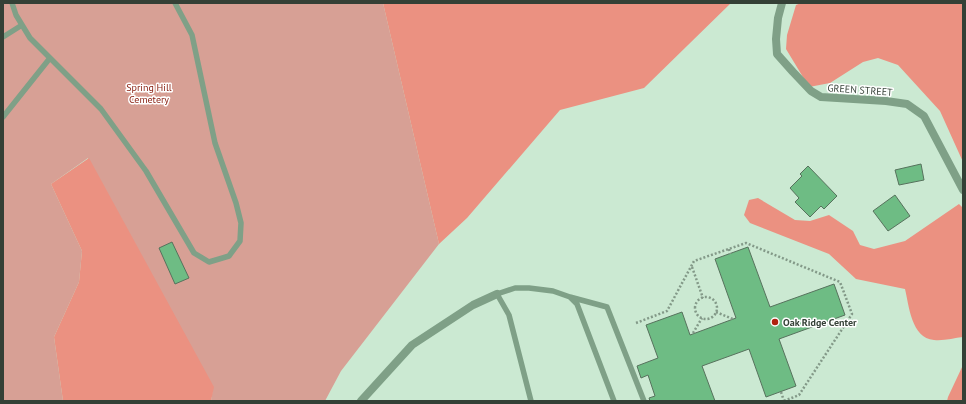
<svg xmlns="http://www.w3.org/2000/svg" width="966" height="404" viewBox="0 0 966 404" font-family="'PT Sans',sans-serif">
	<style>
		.green { fill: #d7a095 }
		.forest { fill: #eb9181 }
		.building { fill: #6ebc84; stroke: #57725d }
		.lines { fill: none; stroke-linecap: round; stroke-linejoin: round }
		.path { stroke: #839988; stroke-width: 2.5; stroke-dasharray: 2 2; stroke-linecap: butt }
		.lane { stroke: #7fa087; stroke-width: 5.5 }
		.street { stroke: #7fa087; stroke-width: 8 }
		.poi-dot { fill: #b0220f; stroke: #fff; stroke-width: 1.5 }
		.labels { text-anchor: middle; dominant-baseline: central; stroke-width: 3; stroke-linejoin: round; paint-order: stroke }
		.park-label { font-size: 10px; fill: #8a2214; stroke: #fff }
		.street-label { font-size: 10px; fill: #344036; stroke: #fff }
		.poi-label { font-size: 10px; font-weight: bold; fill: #344036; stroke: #fff; text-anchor: start }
	</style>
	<rect width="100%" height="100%" fill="#cbe9d2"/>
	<!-- green -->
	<path class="green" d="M3 3H383L439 244 341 371 325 401H211L213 387 88 158 51 184 82 251 79 282 54 337 63 401H3Z"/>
	<!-- forest -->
	<path class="forest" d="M383 3H731L644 88 560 110 467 218 439 244Z
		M801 3H963V162L940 111 898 65 878 58 863 62 830 83 809 87 786 49 787 35 796 5Z
		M89 158 214 387 211 401H63L54 337 79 282 82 251 51 184Z
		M758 198 795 220 810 221 829 215 853 231 860 245 874 249 905 241 959 204 963 208V337C954 338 944 341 934 340 911 338 909 305 905 289L856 279 829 254 750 223 744 215 749 200Z
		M963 365V401H947L948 397Z"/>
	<!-- building -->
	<path class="building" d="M921 164 924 180 899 185 895 170Z
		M808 166 837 196 824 209 821 206 810 217 795 202 799 198 790 188 802 176 800 174Z
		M895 195 910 216 888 231 873 211Z
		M172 242 189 278 175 284 159 248Z
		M748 247 770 307 834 284 845 315 779 339 796 386 766 397 749 349 702 366 715 401H650L649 398 655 396 648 375 641 378 637 366 658 358 646 325 682 312 690 335 736 318 715 259Z"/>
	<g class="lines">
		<!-- path -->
		<path class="path" d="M729 249 730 254
			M692 267 703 298
			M695 308a11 11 0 1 1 22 0a11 11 0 1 1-22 0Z
			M716 312 733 319
			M636 323 667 311 694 261 746 243 840 282 852 314 799 395 784 401
			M693 333 702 318
			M781 392 784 401"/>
		<!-- lane -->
		<path class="lane" d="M12 3 16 15 30 38 101 109 146 171 194 253 209 262 229 256 240 241 241 223 236 203 215 143 192 35 175 3
			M3 37 22 25
			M3 117 50 58
			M570 297 607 307 644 401
			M531 401 509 315 497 294 515 288H529L553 291 570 297 577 304 614 401"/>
		<!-- street -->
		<path class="street" d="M782 3 778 18 776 39 777 54 793 72 811 91 821 97 886 101 907 104 924 116 963 190
			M361 401 412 345 473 305 497 294"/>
	</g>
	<!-- markers -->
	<circle class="poi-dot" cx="775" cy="322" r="4"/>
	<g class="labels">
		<!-- park labels -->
		<g class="park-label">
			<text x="149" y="87">Spring Hill<tspan x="149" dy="12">Cemetery</tspan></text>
		</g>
		<!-- street labels -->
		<g class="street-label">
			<text transform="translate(860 90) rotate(4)">GREEN STREET</text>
		</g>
		<!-- poi labels -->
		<g class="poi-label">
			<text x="783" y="322">Oak Ridge Center</text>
		</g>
	</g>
	<!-- border -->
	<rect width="966" height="404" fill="none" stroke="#344036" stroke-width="8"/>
</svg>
